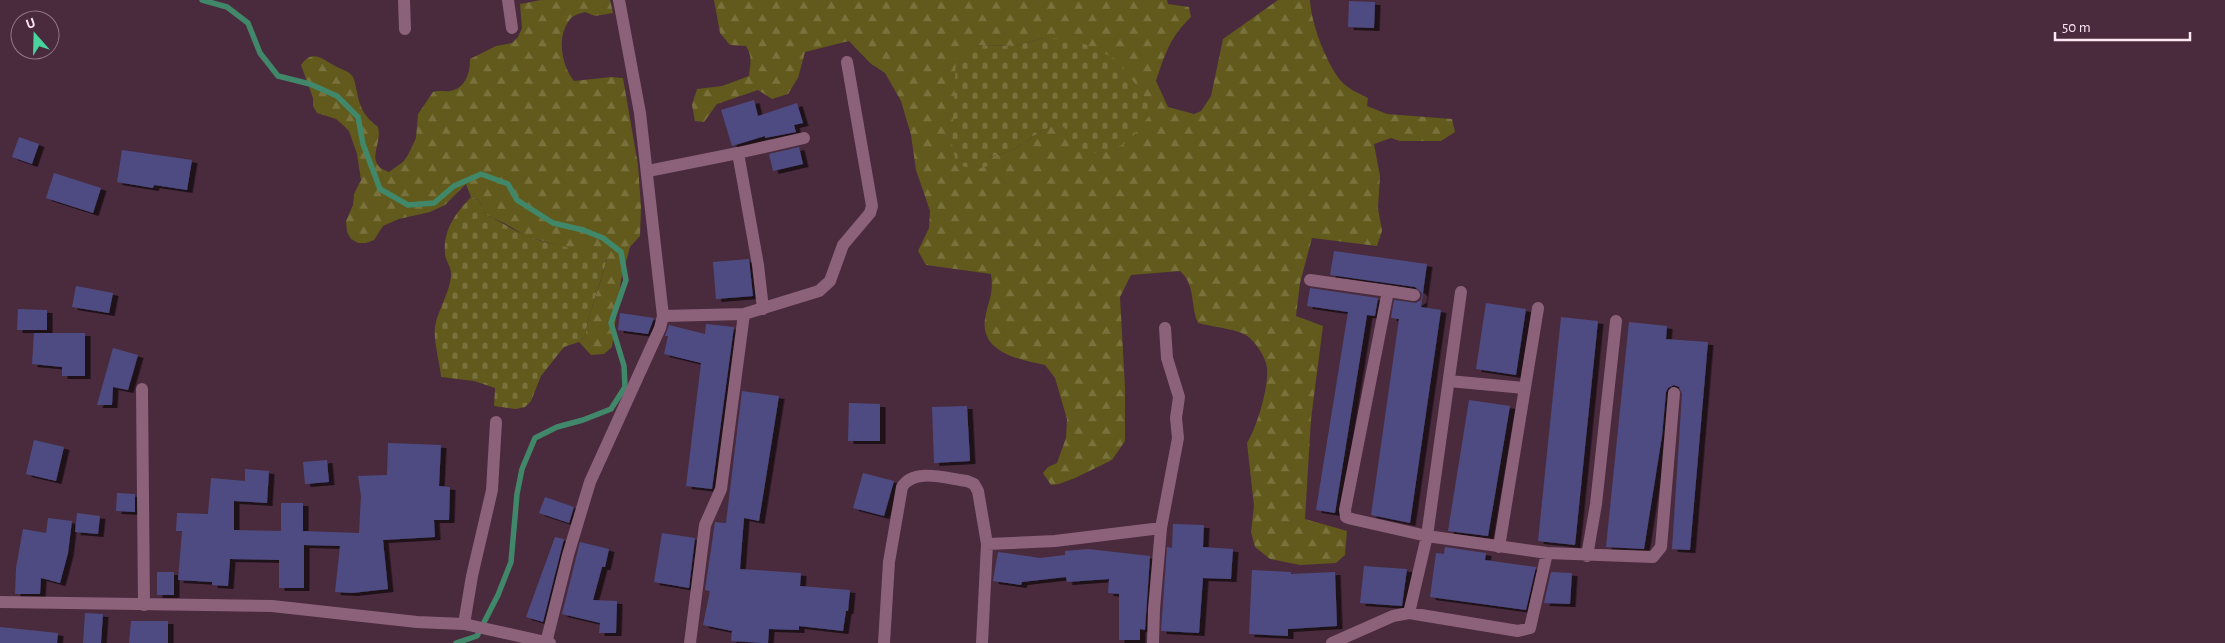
<svg xmlns="http://www.w3.org/2000/svg" width="2225" height="643" viewBox="0 0 2225 643" font-family="'Alegreya Sans',sans-serif">
	<style>
		.forest { fill: url(#forest-firs); fill-rule: evenodd }
		.cemetery { fill: url(#cemetery-stones) }
		.lines { fill: none; stroke-linecap: round; stroke-linejoin: round }
		.stream { stroke: #418769; stroke-width: 5.5 }
		.building { fill: #4d4c81; filter: url(#shadow) }
		.minor { stroke: #8c617a; stroke-width: 12 }
		.tertiary { stroke: #8c617a; stroke-width: 12 }
	</style>
	<defs>
		<pattern id="forest-firs" width="22" height="20" patternUnits="userSpaceOnUse" patternTransform="scale(1.25)"><rect width="22" height="20" fill="#615a1c"/><path d="M5 1l3.5 6h-7zM16 11l3.5 6h-7z" fill="#79723d"/></pattern>
		<pattern id="cemetery-stones" width="16" height="16" patternUnits="userSpaceOnUse" patternTransform="scale(1.25)"><rect width="16" height="16" fill="#615a1c"/><path d="M2 7V4a2 2 0 0 1 4 0v3zM10 15v-3a2 2 0 0 1 4 0v3z" fill="#79723d"/></pattern>
		<filter id="shadow"><feDropShadow dx="5.5" dy="3" stdDeviation="0" flood-color="#0009"/></filter>
	</defs>
	<rect width="100%" height="100%" fill="#4a2a3d"/>
	<!-- forest -->
	<path class="forest" d="M541 0H610L613 13 595 16 585 12C581 13 574 15 571 18 556 36 561 64 574 81L611 77 623 78 638 165 641 207 640 236 630 247 621 280 612 347 604 354 591 355 579 342 585 337C589 310 600 286 607 260L526 236 504 223 486 215 479 200 471 197 466 184 445 205 430 212 399 219 383 226 374 240 366 243H358L351 239 347 232 346 221 353 205 354 194 361 180 357 154 349 131 343 125 336 119 317 113 313 106V98L301 65C313 48 323 60 337 67 343 70 349 71 353 77 355 81 356 88 357 92 360 109 365 117 378 127 383 145 363 163 389 172L403 162 408 155 416 138 418 114 433 92C439 90 444 92 450 91 466 88 470 73 470 59L496 46 512 43 518 37 522 28 520 4Z
		M714 0H1167L1168 4 1189 7 1191 17C1170 37 1165 54 1156 81L1168 107 1194 114 1201 111 1211 96 1223 39 1278 0H1310C1311 23 1326 63 1341 81 1348 89 1358 93 1368 98L1367 106 1387 114 1452 119 1455 132 1441 141H1400L1391 138 1374 144 1380 176 1378 208 1382 231 1377 246 1312 238 1300 283 1296 316 1323 326 1311 419 1305 519 1347 531 1345 555 1336 563 1300 565 1270 559 1255 547 1251 532 1254 506 1247 443C1257 427 1269 387 1267 368 1266 357 1254 339 1244 334 1230 328 1213 327 1198 323 1190 305 1196 285 1180 271L1131 275 1120 297 1125 387V441L1112 460 1075 478 1059 484 1051 485 1043 473 1048 467 1057 463 1066 438 1067 419 1055 378 1045 365C1021 360 980 353 985 319 988 300 994 295 991 274L926 265 918 251 929 228 930 211 916 170 911 135 901 101 885 73 870 63 849 41 805 52 798 78 788 94 772 99 758 90 717 104 704 122 695 121 692 105 697 89 722 86 749 76C750 64 753 57 746 46L730 45 720 33ZM1043 38 1069 142 1064 126C1041 123 1031 142 1012 150 1005 153 996 155 989 157L976 45 1015 46Z"/>
	<!-- cemetery -->
	<path class="cemetery" d="M1043 38 1074 39 1118 60 1154 110 1128 142 1104 153H1087L1069 142 1064 127C1041 123 1031 142 1012 150 1005 153 997 155 989 157V165C978 171 967 169 956 163L952 144 956 59 976 45 1015 46Z
		M471 197 479 200 486 215C500 221 511 229 525 235 549 245 576 249 602 253L607 259C600 286 589 310 585 337L579 342 564 347 541 376 531 401 525 407 516 409 494 406 495 388 474 381 441 377C440 363 433 340 435 327 438 309 449 295 451 276 452 268 446 262 445 254 443 230 455 214 471 197Z"/>
	<g class="lines">
		<!-- stream -->
		<path class="stream" d="M202 0 227 7 248 23 260 53 278 76 310 84 337 96 358 117 363 144 380 189 408 205 434 203 454 186 481 174 508 184 517 200 553 223 583 230 603 238 621 252 626 280 611 323 624 366 625 387 611 409 583 420 557 427 535 438 522 469 517 494 511 562 498 595 477 636 456 643"/>
	</g>
	<!-- building -->
	<path class="building" d="M1349 1 1375 2 1374 28 1348 27Z
		M754 100 758 116 797 103 803 123 794 125 796 132 765 138V136L732 146 721 110Z
		M19 137 39 144 32 164 12 157Z
		M799 147 803 164 773 171 769 154Z
		M122 150 192 160 187 190 154 185 153 188 117 182Z
		M54 173 101 188 93 213 46 198Z
		M1334 251 1427 264 1421 307 1441 310 1410 523 1371 515 1399 319 1391 318 1394 300 1416 303 1421 300 1422 293 1415 287 1330 275Z
		M749 259 753 296 716 299 713 262Z
		M76 286 113 293 109 313 72 307Z
		M1310 288 1378 298 1375 316 1367 315 1335 513 1316 510 1348 312 1307 306Z
		M1486 303 1526 309 1516 375 1476 369Z
		M18 309 47 310V330H17Z
		M620 313 654 318 648 334 618 330Z
		M1561 317 1598 321 1575 545 1538 541Z
		M1629 322 1667 326 1666 339 1708 342 1690 550 1672 549 1682 394 1679 387 1674 385 1668 388 1666 392 1662 436 1644 549 1606 547Z
		M706 324 734 327 712 489 686 486 701 363 664 354 668 336H665L669 325 705 334Z
		M34 333H85V376H62V367L32 364Z
		M113 348 138 355 128 390 113 387 112 405H97Z
		M742 391 779 396 759 521 744 518 740 569 801 573 800 586 850 590 848 611H846L843 631 799 626V630L769 629 768 643H763L731 641 732 631 703 625 710 591 705 590 715 522 726 523Z
		M1469 400 1510 406 1488 536 1448 531Z
		M849 403 880 404V441H848Z
		M967 406 970 461 934 463 932 407Z
		M34 440 64 447 56 481 26 474Z
		M388 443 441 445 439 486 450 487 449 520H434L435 537 383 540 388 589 352 593 335 592 340 546 304 545V588H279V560L230 559 228 586 212 585V582L178 580 182 531H176L177 513 208 514 211 478 245 481V469L269 471 267 503 234 501V530L281 531V503H303V531L359 533 361 496 358 476 387 475Z
		M327 460 329 482 305 484 303 462Z
		M863 473 894 481 884 516 853 508Z
		M117 493 135 494V512L116 511Z
		M545 497 574 507 569 523 539 513Z
		M77 513 100 516 98 534 75 532Z
		M48 518 72 521 68 553 60 583 41 578 40 594H15L16 568 23 529 46 533Z
		M1173 524 1204 525 1203 547 1233 549 1231 579 1203 578 1199 633 1161 631 1167 547 1172 548Z
		M662 533 695 538 689 588 654 582Z
		M555 537 564 539 543 622 526 617Z
		M580 542 609 549 605 567H602L593 600 617 601 616 633H599L600 623 562 614Z
		M1445 547 1486 553 1485 560 1536 567 1526 610 1430 597 1436 553 1444 554Z
		M1088 549 1150 556 1145 630 1140 629V640H1119V594L1108 593 1109 579 1067 582 1066 577 1022 582 1021 585 993 581 998 552 1040 558 1065 555V551Z
		M1364 566 1407 569 1402 606 1360 603Z
		M1252 570 1291 572V574L1335 572 1337 626 1288 629V636L1249 634Z
		M157 572H174V595H157Z
		M1551 572 1572 573 1570 604 1544 603Z
		M85 613 103 614 101 643H83Z
		M131 621H168V643H129Z
		M0 627 58 633 57 643H0Z"/>
	<g class="lines">
		<!-- minor -->
		<path class="minor" d="M404 0 405 29
			M508 0 512 28
			M738 153 758 265 763 309
			M648 171 738 153 804 138
			M1310 280 1388 291 1345 510 1346 517 1352 519 1427 536 1547 553 1653 557 1661 547 1674 393
			M1388 291 1414 295
			M663 316 744 314 819 291 830 281 843 245 870 213 872 206 847 62
			M1449 381 1524 388
			M142 389 144 605
			M1161 528 1178 438 1176 418 1179 397 1167 358 1165 328
			M987 544 1055 541 1161 528 1154 609 1153 643
			M1499 547 1538 308
			M1587 556 1596 504 1616 321
			M1409 613 1518 631 1530 628 1547 553
			M464 624 472 576 492 490 496 422
			M546 643 568 555 590 482 660 328 663 316 640 113 619 0
			M690 643 705 525 721 489 744 314
			M884 643 889 562 902 487C914 467 948 479 967 481L974 484 978 491 987 544 982 643
			M1332 643 1393 616 1409 613 1427 536 1461 292"/>
		<!-- tertiary -->
		<path class="tertiary" d="M0 602 272 606 417 622 464 624 550 643"/>
	</g>
	<!-- north arrow -->
	<g transform="translate(35 35) rotate(340)"><circle r="24" fill="#4a2a3d" stroke="#927686"/>
	<path d="M0-4L9 19L0 12L-9 19Z" fill="#48d49d"/>
	<text y="-8" font-size="14" font-weight="bold" text-anchor="middle" fill="#fde7f3">U</text>
	</g>
	<!-- scale -->
	<path d="M2055 32v8h135v-8" fill="none" stroke="#fde7f3" stroke-width="2.5"/>
	<text x="2062" y="32" font-size="15" fill="#fde7f3" stroke="#4a2a3d" stroke-width="4" paint-order="stroke">50 m</text>
</svg>
